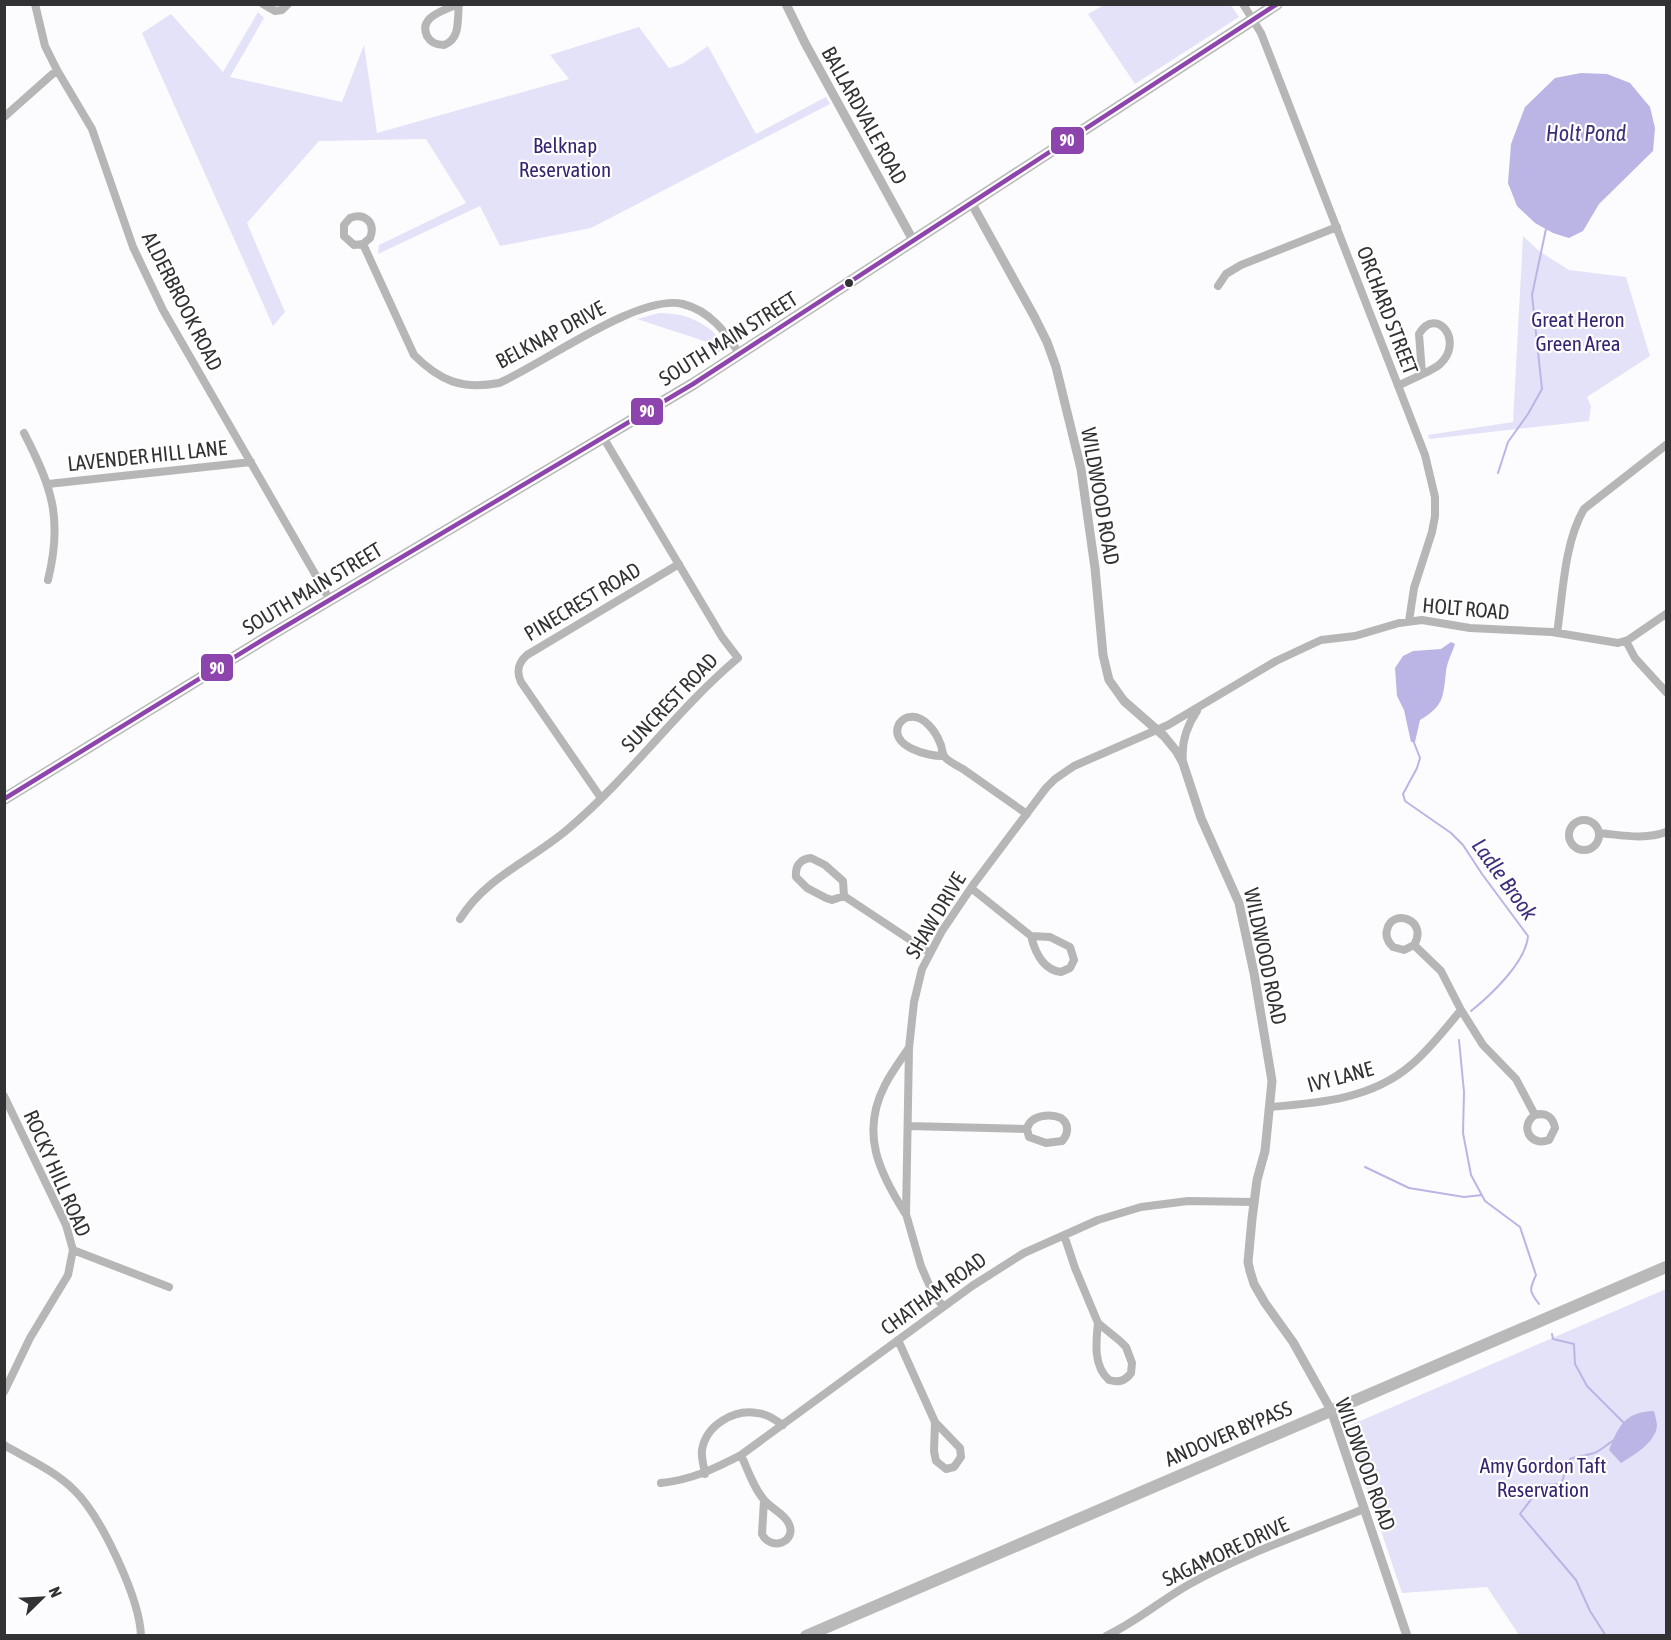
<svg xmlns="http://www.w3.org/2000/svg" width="1671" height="1640" viewBox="0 0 1671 1640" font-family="'Asap Condensed',sans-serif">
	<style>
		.green { fill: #e4e2f9 }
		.water { fill: #bab5e4 }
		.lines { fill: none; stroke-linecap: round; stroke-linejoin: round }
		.stream { stroke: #bab5e4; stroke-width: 2 }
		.minor { stroke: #b6b6b7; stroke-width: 8 }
		.tertiary { stroke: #b6b6b7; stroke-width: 9 }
		.primary { stroke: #b9b9ba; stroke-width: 12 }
		.bus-1-casing { stroke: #fff; stroke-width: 9 }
		.bus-1 { stroke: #8e44ad; stroke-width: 4.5 }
		.bus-dot { fill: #323234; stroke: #fff; stroke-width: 2 }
		.labels { text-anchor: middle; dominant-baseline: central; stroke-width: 4.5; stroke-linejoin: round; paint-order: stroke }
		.street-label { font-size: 21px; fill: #323234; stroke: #fff }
		.park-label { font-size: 21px; fill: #362371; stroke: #fff }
		.water-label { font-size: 22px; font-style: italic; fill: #3e2d7b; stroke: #fff }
		.line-badge { stroke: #fff; stroke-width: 2 }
		.badge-label { font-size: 16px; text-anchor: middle; font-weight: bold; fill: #fff }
	</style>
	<rect width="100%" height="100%" fill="#fcfcfe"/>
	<!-- green -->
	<path class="green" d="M1231 5 1239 17 1135 84 1088 14 1104 5Z
		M258 12 264 18 230 77 342 102 364 45 377 133 569 79 550 55 639 27 669 68 682 64 708 46 756 134 826 97 830 104 591 228 500 246 480 206 378 254 379 245 466 203 426 139 319 141 247 223 285 312 273 326 142 33 171 14 223 72Z
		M1523 236 1539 251 1569 270 1626 277 1650 356 1587 397 1591 406 1589 421 1429 439 1428 435 1513 422Z
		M659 313C668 313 678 314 687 317 700 321 737 342 715 356L707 342 637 319Z
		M1666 1289V1635H1519L1487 1587 1402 1593 1346 1427Z"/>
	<!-- water -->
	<path class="water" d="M1581 73 1607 74 1630 83 1650 107 1655 128 1653 151 1599 204 1583 231 1569 238 1553 233 1535 223 1517 206 1508 183 1511 144 1525 107 1555 78Z
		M1451 642 1455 644C1452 654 1447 661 1446 672 1443 697 1444 706 1420 720L1415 742H1411L1404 710 1397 696 1395 668 1403 656 1413 651 1441 649Z
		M1654 1411C1655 1415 1657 1422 1657 1426 1655 1443 1634 1455 1621 1463L1609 1450C1619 1425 1625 1412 1654 1411Z"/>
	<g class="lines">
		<!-- stream -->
		<path class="stream" d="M1498 473 1508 442 1528 414 1542 389 1532 295 1546 229
			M1413 740 1420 758 1417 768 1403 794 1405 801 1451 833 1463 845 1482 874 1528 936C1526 962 1491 995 1471 1011
			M1459 1040 1464 1092 1463 1133 1471 1175 1485 1201 1520 1227 1536 1275C1529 1290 1529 1291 1539 1304
			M1365 1167 1409 1188 1464 1197 1482 1195
			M1552 1334 1553 1339 1574 1344 1575 1364 1587 1386 1625 1424
			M1606 1636 1590 1611 1576 1580 1520 1514 1542 1485 1561 1484 1570 1459C1580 1455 1585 1456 1594 1453 1601 1451 1608 1443 1616 1439"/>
		<!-- minor -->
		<path class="minor" d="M35 4 45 46 57 70 92 129 133 247 163 310 330 600
			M263 4 275 11 282 10 288 4
			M457 4C445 11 418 16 427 36 431 43 436 45 444 45 461 39 457 19 459 4
			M1243 4 1261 33 1425 455 1435 497V516L1432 532 1414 588 1409 621
			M4 117 57 70
			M363 244 354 245 344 236V225L350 218C365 212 376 223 370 238L363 244 414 355C440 381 462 390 499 383 543 364 639 293 683 304 710 311 726 332 740 355
			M1218 286 1226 274 1241 265 1337 227
			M1398 386C1410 379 1431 372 1440 364 1465 341 1436 305 1419 334L1422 373
			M24 433C52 487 63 519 48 580
			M48 484 251 462
			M1557 633C1563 594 1564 543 1584 509L1666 445
			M1626 641 1635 658 1666 692
			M944 756C929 757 888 746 899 724 902 720 906 717 910 717 924 715 936 732 940 743 942 746 942 753 944 756 947 761 958 766 963 769 984 784 1006 799 1027 814
			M1183 762C1181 743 1186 727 1197 711
			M601 798 521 682C516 671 518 663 527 655L679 564
			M1569 835a15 15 0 1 1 30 0a15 15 0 1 1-30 0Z
			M1599 833C1622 835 1645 840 1666 832
			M971 888 1031 936 1050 937 1070 947 1074 960 1070 968 1061 972C1043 970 1035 952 1031 936
			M844 896 843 881 825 865 811 858C800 859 795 866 796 877L807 888 826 898 832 900 844 896 930 953
			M460 919C486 877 532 860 568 829 630 777 676 710 738 658L722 637 603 437
			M1414 945 1404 950 1393 947C1389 943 1385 937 1387 930 1392 907 1429 920 1414 945L1441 971 1461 1010 1483 1045 1516 1079 1535 1115C1519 1126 1530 1147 1549 1140L1555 1128C1553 1117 1546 1112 1535 1115
			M4 1096 66 1225 73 1250 68 1275 30 1338 4 1392
			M1270 1107C1319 1103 1372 1099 1411 1065 1430 1049 1445 1029 1461 1010
			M908 1126 1027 1129 1029 1137 1046 1143 1062 1141C1069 1133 1069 1124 1061 1118 1050 1113 1030 1115 1027 1129
			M905 1213C879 1172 860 1133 885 1085 891 1073 900 1061 908 1049
			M1064 1235 1075 1268 1098 1323 1120 1341 1126 1347 1132 1363 1131 1373C1125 1381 1119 1383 1109 1380 1093 1366 1096 1342 1098 1323
			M73 1250 169 1287
			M943 1307 931 1289 921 1266 906 1214 909 1048 914 1002 922 969 942 931 973 885 1046 788 1055 779 1074 766 1168 725 1276 661 1321 640 1355 636 1399 623 1422 620 1470 628 1552 632 1618 643 1628 640 1666 614
			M898 1340 935 1422 960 1448 961 1457 954 1467 946 1469 936 1461 934 1451 935 1422
			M4 1445C28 1459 55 1471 74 1490 101 1516 140 1599 141 1636
			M741 1455C748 1470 754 1489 765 1501 772 1509 785 1514 789 1524 797 1542 771 1552 762 1534L764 1500
			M705 1474C704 1466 701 1458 702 1450 706 1425 734 1409 757 1413 767 1414 774 1419 783 1425
			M661 1483C691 1480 714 1469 741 1455L972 1286 1024 1253 1098 1220 1141 1207 1188 1201 1254 1202
			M1106 1636C1136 1622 1160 1601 1188 1585 1243 1554 1305 1533 1364 1509"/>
		<!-- tertiary -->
		<path class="tertiary" d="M786 4 805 43 914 242
			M972 204 1034 316 1047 342 1056 367 1081 469 1095 568 1103 655 1109 680 1124 701 1164 736 1177 752 1183 763 1201 818 1239 903 1254 973 1272 1081 1265 1151 1257 1180 1252 1219 1248 1262 1250 1271 1254 1284 1265 1303 1293 1342 1331 1410 1407 1636"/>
		<!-- primary -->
		<path class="primary" d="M4 799 264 639 693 384 1277 4
			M806 1636 1666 1267"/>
		<!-- bus-1 casing -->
		<g class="bus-1-casing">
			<path id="bus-1" d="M4 799 264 639 693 384 1277 4"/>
		</g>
		<!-- bus-1 -->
		<use href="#bus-1" class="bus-1"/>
	</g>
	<!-- markers -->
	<circle class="bus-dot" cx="849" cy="283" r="5"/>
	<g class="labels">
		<!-- street labels -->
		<g class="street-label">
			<text transform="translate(865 115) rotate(61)">BALLARDVALE ROAD</text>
			<text transform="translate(183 301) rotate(63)">ALDERBROOK ROAD</text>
			<text transform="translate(1388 310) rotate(69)">ORCHARD STREET</text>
			<text transform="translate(550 334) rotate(-28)">BELKNAP DRIVE</text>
			<text transform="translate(728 338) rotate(-32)">SOUTH MAIN STREET</text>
			<text transform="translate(147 455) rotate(-6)">LAVENDER HILL LANE</text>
			<text transform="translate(1101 496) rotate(80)">WILDWOOD ROAD</text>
			<text transform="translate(312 588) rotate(-31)">SOUTH MAIN STREET</text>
			<text transform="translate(582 601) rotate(-31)">PINECREST ROAD</text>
			<text transform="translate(1466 608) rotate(5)">HOLT ROAD</text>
			<text transform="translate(669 702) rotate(-46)">SUNCREST ROAD</text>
			<text transform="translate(935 915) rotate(-59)">SHAW DRIVE</text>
			<text transform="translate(1266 956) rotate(78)">WILDWOOD ROAD</text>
			<text transform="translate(1340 1076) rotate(-15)">IVY LANE</text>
			<text transform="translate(58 1173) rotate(66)">ROCKY HILL ROAD</text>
			<text transform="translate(933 1293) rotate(-36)">CHATHAM ROAD</text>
			<text transform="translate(1228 1433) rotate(-23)">ANDOVER BYPASS</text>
			<text transform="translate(1366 1464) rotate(70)">WILDWOOD ROAD</text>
			<text transform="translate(1225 1551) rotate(-25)">SAGAMORE DRIVE</text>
		</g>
		<!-- park labels -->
		<g class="park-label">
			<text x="565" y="145">Belknap<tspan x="565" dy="24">Reservation</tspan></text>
			<text x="1578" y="319">Great Heron<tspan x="1578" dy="24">Green Area</tspan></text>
			<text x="1543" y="1465">Amy Gordon Taft<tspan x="1543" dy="24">Reservation</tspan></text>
		</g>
		<!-- water labels -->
		<g class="water-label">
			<text x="1586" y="133">Holt Pond</text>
			<text transform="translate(1505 879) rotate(54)">Ladle Brook</text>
		</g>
	</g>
	<g class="line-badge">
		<rect x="1050" y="126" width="35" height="29" rx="6" fill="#8e44ad"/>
		<rect x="630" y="397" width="34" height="29" rx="6" fill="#8e44ad"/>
		<rect x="200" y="653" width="34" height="29" rx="6" fill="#8e44ad"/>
	</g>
	<g class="badge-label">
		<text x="1067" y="146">90</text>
		<text x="647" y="417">90</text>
		<text x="217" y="674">90</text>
	</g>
	<!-- border -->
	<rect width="1671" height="1640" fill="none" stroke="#323234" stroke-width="12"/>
	<!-- north arrow -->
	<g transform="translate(42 1598) rotate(66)" stroke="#ffffff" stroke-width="4.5" paint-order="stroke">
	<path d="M0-4.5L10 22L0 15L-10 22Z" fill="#323234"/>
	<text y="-9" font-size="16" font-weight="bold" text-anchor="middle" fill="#323234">N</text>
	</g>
</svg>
